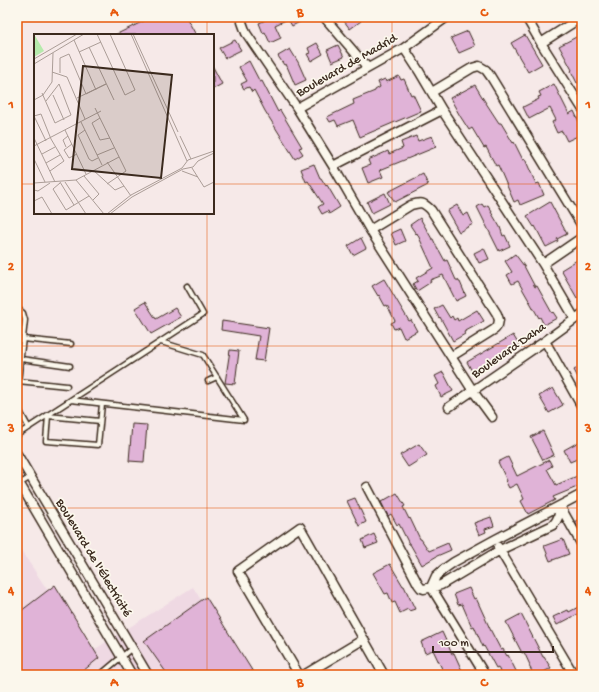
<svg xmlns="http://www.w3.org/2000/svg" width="599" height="692" viewBox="0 0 599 692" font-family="'Gochi Hand',sans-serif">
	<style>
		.built { fill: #efd9e3 }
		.building { fill: #e0b3d7; stroke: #3b2a1e }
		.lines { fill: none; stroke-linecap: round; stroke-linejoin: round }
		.service-casing { stroke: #3b2a1e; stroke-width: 7 }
		.minor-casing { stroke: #3b2a1e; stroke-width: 11 }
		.service { stroke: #fbf7ec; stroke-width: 4 }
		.minor { stroke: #fbf7ec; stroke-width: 8 }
		.grid { fill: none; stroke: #e8590c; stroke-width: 1; stroke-opacity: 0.55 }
		.labels { text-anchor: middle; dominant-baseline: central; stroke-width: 3.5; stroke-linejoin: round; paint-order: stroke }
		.street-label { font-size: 13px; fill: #3b2a1e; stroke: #fbf7ec }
		.inset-road { fill: none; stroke: #ab9d97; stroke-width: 1 }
		.view { fill: #3b2a1e; fill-opacity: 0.15; stroke: #3b2a1e; stroke-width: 2 }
		.inset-edge { fill: none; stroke: #3b2a1e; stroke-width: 2 }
		.neatline { fill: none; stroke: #e8590c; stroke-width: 1.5 }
		.grid-label { font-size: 13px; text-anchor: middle; font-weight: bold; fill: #e8590c }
	</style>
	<rect width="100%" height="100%" fill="#f6e9e8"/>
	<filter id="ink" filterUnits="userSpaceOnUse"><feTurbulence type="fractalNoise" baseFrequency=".025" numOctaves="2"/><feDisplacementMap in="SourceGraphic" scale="8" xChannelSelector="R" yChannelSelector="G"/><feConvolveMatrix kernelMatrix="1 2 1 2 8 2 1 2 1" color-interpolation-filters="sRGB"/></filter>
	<g filter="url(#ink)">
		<!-- built -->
		<path class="built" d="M17 544 89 653 193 587 247 675H17Z"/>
		<!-- building -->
		<path class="building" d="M152 17H186L196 35H115Z
			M272 17H309L292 26 288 19 275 25 281 38 270 43 265 32 263 33 259 23Z
			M341 17H358L361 21 350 29Z
			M468 31 475 46 459 53 451 38Z
			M582 34V80L577 83 571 71 572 70 559 46Z
			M525 35 542 64 528 72 511 43Z
			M235 40 241 50 225 58 219 48Z
			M317 43 323 54 311 61 307 54 310 53 308 48Z
			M338 45 344 57 332 62 327 50Z
			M290 49 298 62 306 80 295 85 286 64 284 65 278 56Z
			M249 61 260 82 262 81 278 112 280 110 302 147 299 148 303 154 295 159 265 111 254 90 252 92 249 87 244 89 241 84 247 81 239 67Z
			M213 67 222 84 213 89Z
			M399 76 401 80 404 79 411 95 413 94 421 111 360 137 353 120 338 126 335 120 330 122 327 117 354 104 353 100 375 91V90L380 87 378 82 385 79 386 82Z
			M554 84 569 114 574 111 580 124 578 125 582 134 567 141 562 131 557 133 552 122 556 120 550 108 529 119 523 107 539 99 538 97 541 96 539 92Z
			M475 85 484 100 499 123H501L513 143 514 142 523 160 525 159 536 184 539 183 544 195 520 205 518 200 514 202 498 165 496 166 486 147 484 148 472 128 469 130 460 116 450 98Z
			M416 136 418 141 432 136 436 147 380 170 383 177 368 183 362 168 370 165 368 160 388 151 389 154 403 148 401 142Z
			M314 164 320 178H321L326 186 327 185 340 207 329 214 328 211 322 214 318 207 323 204 308 181 306 182 301 169Z
			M423 174 428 185 395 202 388 192Z
			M385 193 390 204 372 213 367 202Z
			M550 202 567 234 557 239 558 241 546 247 535 226 534 227 527 216Z
			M482 204 484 207 488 205 492 212H491L500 227 503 236 505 235 510 246 499 251 477 207Z
			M457 205 463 216 468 213 473 224 459 232 447 211Z
			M420 218 432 239H433L438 250H439L445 261 447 260 456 280H458L459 282H460L466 296 456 301 443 275 430 280 431 282 417 291 413 284 418 281 416 278 433 268 417 233 416 234 410 225Z
			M400 229 405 241 396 245 391 233Z
			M361 238 366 248 353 255 348 246Z
			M484 248 489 259 479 263 474 253Z
			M515 254 524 266 535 287 537 286 552 313 553 312 557 318 544 325 540 317 539 318 523 290 518 281 512 284 507 275 512 272 505 261Z
			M582 257V295L577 298 561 270Z
			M384 279 409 321 411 320 417 331 404 338 399 327 394 329 391 323 395 321 387 305 385 306 379 295 378 296 372 286Z
			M145 302 156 319 175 308 181 317 151 334 135 308Z
			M442 305 450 318 452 316 454 320 457 318 458 321 477 310 484 321 464 332 465 334 453 341 440 317 439 318 434 309Z
			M222 321 269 328 264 361 255 360 259 336 221 330Z
			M513 335 519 345 473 373 467 362Z
			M230 350 239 351 235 384 225 383Z
			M582 365V385L574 370Z
			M443 372 453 391 441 397 436 386 439 384 435 376Z
			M553 388 563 405 549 413 539 396Z
			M132 424 147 425 144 462 129 461Z
			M543 431 554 455 543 460 531 437Z
			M582 440V469L577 459 570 462 564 450Z
			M419 444 427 455 408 467 400 455Z
			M508 457 517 476 549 460 552 466 547 469 556 485 582 474V485L553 497 555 500 528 514 521 501 524 499 517 484 509 488 506 482 507 481 498 462Z
			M397 493 405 506 403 507 409 519 410 518 420 539H421L429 551 448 543 451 550 437 556 422 565 410 544H409L399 524 397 525 391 514 388 516 381 502Z
			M355 498 366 522 359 526 347 501Z
			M491 517 494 526 485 529 486 532 479 535 474 523Z
			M582 518V534L575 522Z
			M374 534 378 543 365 548 362 540Z
			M563 539 569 554 550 561 544 546Z
			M390 564 403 586H404L415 609 409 611 408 609 400 613 395 602 392 603 388 593 385 594 373 573Z
			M55 585 99 658 78 675H17V614Z
			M469 588 474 599 476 598 491 631 501 650 503 649 507 656 508 655 518 675H501L498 667 496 668 484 646 483 647 474 626 472 627 462 604 458 605 454 594Z
			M206 597 253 672 249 675H168L144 641Z
			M582 605V612L557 625 553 617 568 610 569 612Z
			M521 614 543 657H544L551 668 538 675H534L529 666 530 665 524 652 522 653 506 622Z
			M442 632 452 654 454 653 464 675H445L433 650 425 653 421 642Z"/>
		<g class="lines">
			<!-- service casing -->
			<g class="service-casing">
				<path id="service" d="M17 308 23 313 25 320 17 391
					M23 339 71 344
					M21 359 70 366
					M18 381 67 386
					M208 381 217 377
					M71 400 244 420 203 355 161 342
					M17 404 18 408 29 428
					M100 421 48 416 46 441 98 445 102 404
					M17 435 203 314 187 286
					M19 484 31 477
					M100 675 132 648"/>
			</g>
			<!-- minor casing -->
			<g class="minor-casing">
				<path id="minor" d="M243 17 242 22 246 33 297 108 333 166 370 230 473 391 492 417
					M324 17 368 68
					M526 17 541 43 582 108
					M541 43 582 17
					M404 48 419 71 442 110 543 264 575 319
					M432 92 472 68 479 66 486 70 491 77 582 226
					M297 108 404 48 447 17
					M333 166 442 110
					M370 230 411 205C421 202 423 202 431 210L497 314 499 320 498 325 495 329 452 356
					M543 264 581 238 582 236
					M545 341 582 407
					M449 407 545 341 582 314
					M17 454 148 675
					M17 479 132 675
					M367 487 418 584 421 588 424 589 441 585 500 550 553 525C559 519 559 514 560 506
					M560 506 582 545
					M498 547 574 675
					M431 587 436 576 444 569 454 562 494 540 582 494
					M431 587 485 675
					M299 675 238 571 300 527 384 675
					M304 675 364 639"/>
			</g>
			<!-- service -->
			<use href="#service" class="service"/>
			<!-- minor -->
			<use href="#minor" class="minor"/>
		</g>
	</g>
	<!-- grid -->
	<path class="grid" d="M207 17V35M392 17V675M17 184H35M213 184H582M207 213V675M17 346H582M17 508H582"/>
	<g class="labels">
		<!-- street labels -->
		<g class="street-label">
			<text transform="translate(347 66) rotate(-30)">Boulevard de Madrid</text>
			<text transform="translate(509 351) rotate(-35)">Boulevard Daha</text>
			<text transform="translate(93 558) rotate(59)">Boulevard de l'Électricité</text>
		</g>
	</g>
	<!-- overview -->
	<g transform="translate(34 34)">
		<rect width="180" height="180" fill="#f6e9e8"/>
		<path d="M0 0 10 17 0 23Z" fill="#b6eaac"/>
		<path class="inset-road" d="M63 0 91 61 101 56 76 0M97 0 153 127M99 0 144 98M40 6 62 56M55 13 80 66M45 18 67 8M0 25 43 0M0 30 50 0M18 38 33 43 51 85M26 39V24L35 20 52 60M8 59 21 89 37 81 25 50 12 67M52 60 72 50M19 61 30 86M43 64 72 50M0 66 9 61 18 48 19 19M61 74 92 137 73 150M0 82 7 80 17 105 30 127 16 137M0 82 12 107M66 84 58 89 66 106 76 104M47 88 68 131M31 96 52 140M51 96 44 101 55 125 58 127 64 124M146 102 157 125M0 104 21 148M38 110 30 116 35 124 43 120M0 112 67 77M32 113 29 106 34 102M8 120 21 113M63 121 80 114M0 125 11 148M73 128 97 162M12 129 26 121M158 134 170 153 180 148M59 136 81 156 90 152M148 137 164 143M50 142 65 160 59 166M42 146 70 180M26 148 40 171M31 148 52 180M0 149 42 146 85 123M26 149 19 155 32 176 55 162M0 156 4 157 16 149M0 167 8 163 18 180M73 180 97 161 148 134 154 126 180 117M76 180 98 163 149 135 159 133 164 127 180 119"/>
		<path class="view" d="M49 32 138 41 127 144 38 135Z"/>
		<rect width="180" height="180" class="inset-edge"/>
	</g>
	<!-- margin -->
	<rect width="599" height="692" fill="none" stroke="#fbf7ec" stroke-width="44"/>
	<!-- scale -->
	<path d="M433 646v6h120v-6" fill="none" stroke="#3b2a1e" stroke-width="2"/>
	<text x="439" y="646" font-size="12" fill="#3b2a1e" stroke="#fbf7ec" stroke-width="3" paint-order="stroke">100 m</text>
	<rect x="22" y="22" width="555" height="648" class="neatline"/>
	<g class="grid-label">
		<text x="114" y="16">A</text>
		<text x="300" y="16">B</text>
		<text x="484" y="16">C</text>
		<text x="11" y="108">1</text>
		<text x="588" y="108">1</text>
		<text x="11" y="270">2</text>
		<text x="588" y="270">2</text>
		<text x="11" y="432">3</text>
		<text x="588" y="432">3</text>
		<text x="11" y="594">4</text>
		<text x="588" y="594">4</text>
		<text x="114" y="686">A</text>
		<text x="300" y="686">B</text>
		<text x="484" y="686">C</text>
	</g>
</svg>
